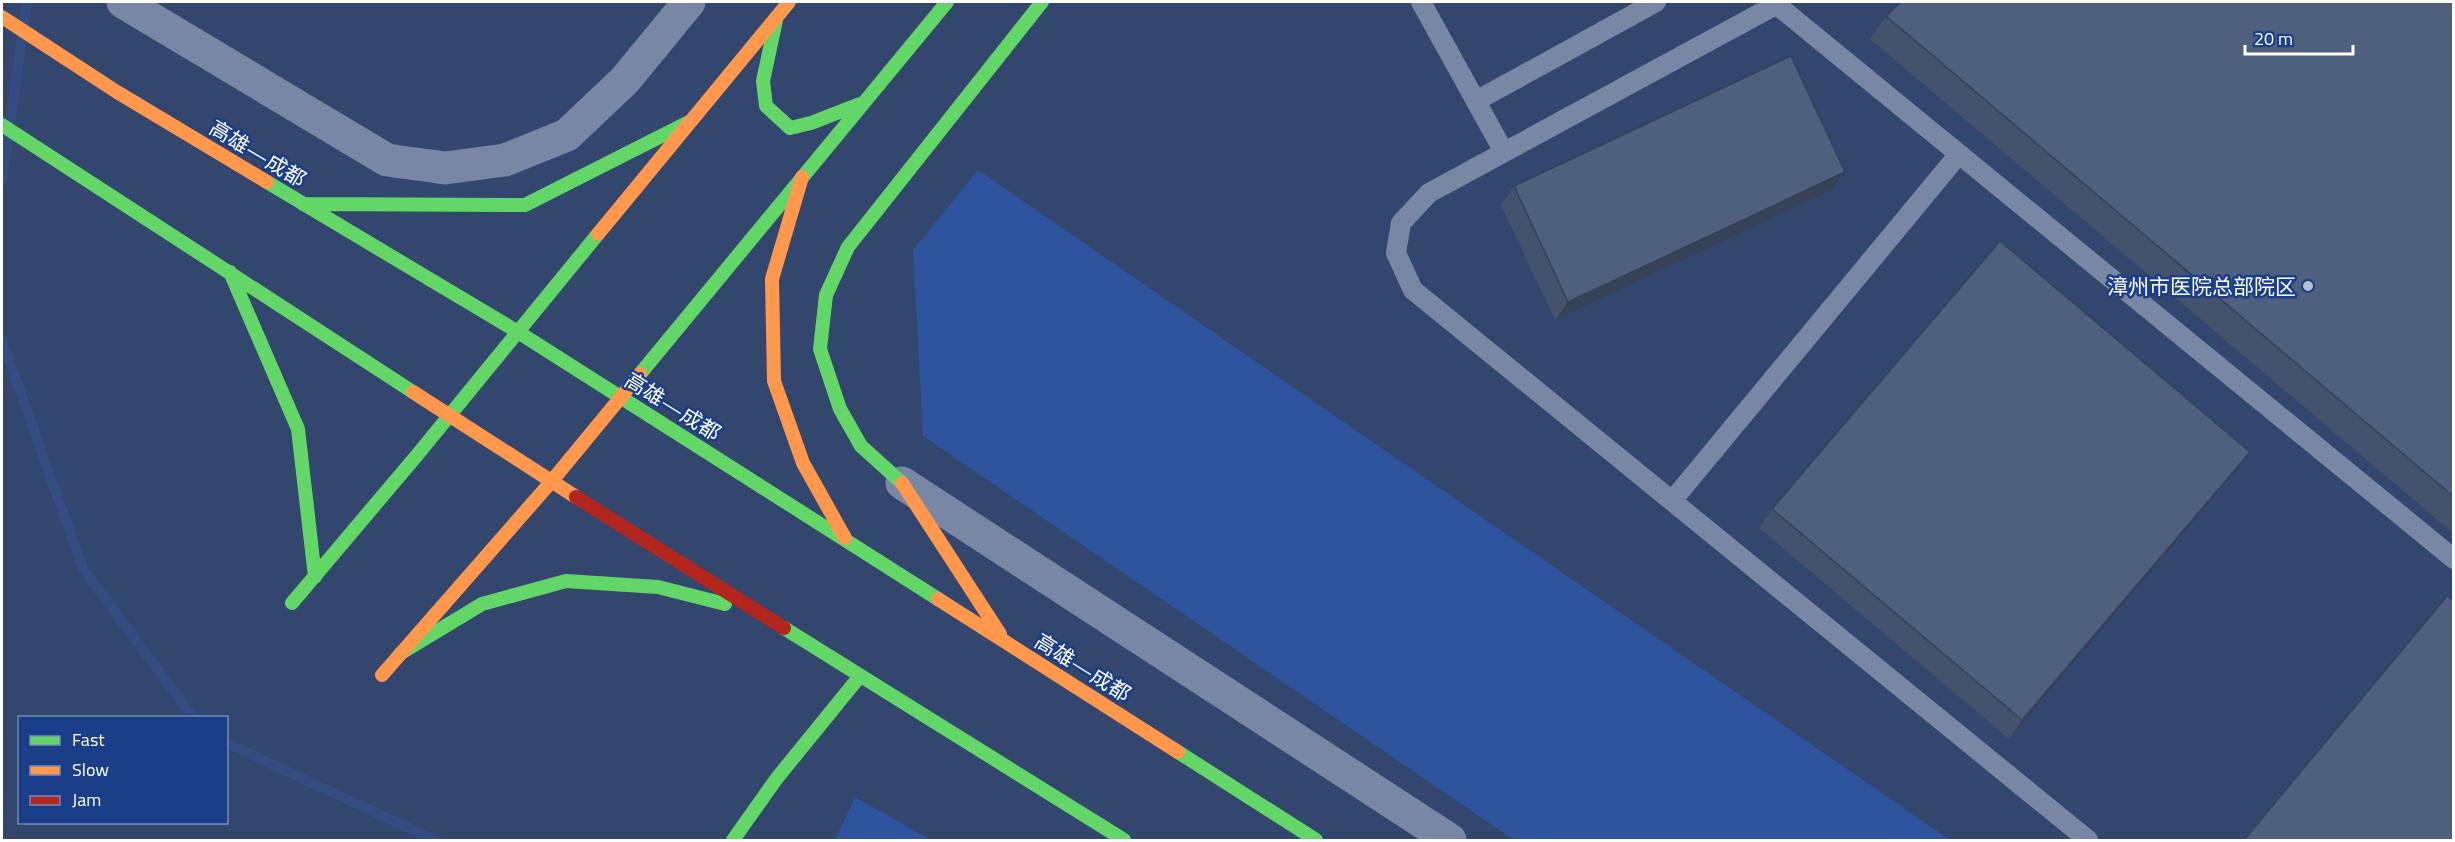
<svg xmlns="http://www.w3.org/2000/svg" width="2455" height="842" viewBox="0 0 2455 842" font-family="'Titillium Web','Noto Sans SC',sans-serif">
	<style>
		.green { fill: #2e549e }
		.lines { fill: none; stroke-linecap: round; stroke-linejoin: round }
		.stream { stroke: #334d82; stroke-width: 10 }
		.lane { stroke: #7987a4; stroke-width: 20 }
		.street { stroke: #7987a4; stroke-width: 33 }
		.fast { stroke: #63d668; stroke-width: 14 }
		.slow { stroke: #ff974d; stroke-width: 14 }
		.jam { stroke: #b3261e; stroke-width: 14 }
		.wall { fill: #44526c }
		.shaded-wall { fill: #374258 }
		.building { fill: #4f5f7e; stroke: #374258; stroke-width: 1.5 }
		.poi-dot { fill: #b7becc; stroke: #1a3e87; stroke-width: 2 }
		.labels { text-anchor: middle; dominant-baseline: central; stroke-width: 5; stroke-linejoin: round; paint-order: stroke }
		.street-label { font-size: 21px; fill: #fff; stroke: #1a3e87 }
		.poi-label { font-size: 21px; fill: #fff; stroke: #1a3e87; text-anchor: end }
	</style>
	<rect width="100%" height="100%" fill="#32466e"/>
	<!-- green -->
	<path class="green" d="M978 170 1950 840H1514L923 436 913 250Z
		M855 797 931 840H835Z"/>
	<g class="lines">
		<!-- stream -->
		<path class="stream" d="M2 180 27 2
			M2 340 83 569 194 718
			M226 743 435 840"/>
		<!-- lane -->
		<path class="lane" d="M1421 2 1504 152
			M1781 2 1429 193 1401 223 1396 253 1413 290 2088 840
			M1777 5 2454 559
			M1476 101 1656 2
			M1672 501 1959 154"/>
		<!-- street -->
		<path class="street" d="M123 2 387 160 445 168 505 160 567 135 625 80 689 2
			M902 483 1450 840"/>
		<!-- fast -->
		<path class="fast" d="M776 20 763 81 766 106 790 128 811 123 860 104
			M2 125 413 392
			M267 182 518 332 938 599
			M303 204 525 205 687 123
			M230 272 298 429 315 577
			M640 374 947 2
			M902 483 861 446 840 409 820 349 826 295 848 247 1042 2
			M292 603 418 454 598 234
			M784 628 1124 840
			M401 653 482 604 566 581 658 587 725 604
			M1178 752 1316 840
			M733 840 777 778 860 676"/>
		<!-- slow -->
		<path class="slow" d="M2 17 117 92 267 182
			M802 177 772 279 774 381 803 463 845 538
			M598 234 789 2
			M413 392 576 497
			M902 483 1000 634
			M938 599 1178 752
			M382 675 551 482 640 374"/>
		<!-- jam -->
		<path class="jam" d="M576 497 784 628"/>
	</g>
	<!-- wall -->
	<path class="wall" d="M2454 2V534L1870 39 1886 16Z
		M1845 172 1832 190 1555 320 1501 205 1514 186Z
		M2250 452 2237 470 2009 739 1759 528 1772 509Z"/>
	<!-- shaded-wall -->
	<path class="shaded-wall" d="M1845 172 1832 190 1555 320 1568 302Z
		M2250 452 2237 470 2009 739 2022 720Z"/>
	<!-- building -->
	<path class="building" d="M1901 2H2454V497L1886 16Z
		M1791 56 1845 172 1568 302 1514 186Z
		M2000 241 2250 452 2022 720 1772 509Z
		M2447 596 2454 601V840H2244Z"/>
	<!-- markers -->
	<circle class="poi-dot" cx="2308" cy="286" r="6"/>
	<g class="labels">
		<!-- street labels -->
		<g class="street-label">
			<text transform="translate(258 153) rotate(31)">高雄—成都</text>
			<text transform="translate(673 406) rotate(32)">高雄—成都</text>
			<text transform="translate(1083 667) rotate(32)">高雄—成都</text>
		</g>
		<!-- poi labels -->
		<g class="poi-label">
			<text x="2296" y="286">漳州市医院总部院区</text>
		</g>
	</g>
	<!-- border -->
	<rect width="2455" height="842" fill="none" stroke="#ffffff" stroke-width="6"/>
	<!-- legend -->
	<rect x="18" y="716" width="210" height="108" fill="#1a3e87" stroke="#768bb7" stroke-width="1.5"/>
	<rect x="30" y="736" width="30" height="9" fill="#63d668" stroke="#768bb7" stroke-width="1.5"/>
	<text x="72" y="746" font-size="18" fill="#ffffff">Fast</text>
	<rect x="30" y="766" width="30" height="9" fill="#ff974d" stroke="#768bb7" stroke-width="1.5"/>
	<text x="72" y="776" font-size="18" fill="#ffffff">Slow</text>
	<rect x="30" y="796" width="30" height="9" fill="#b3261e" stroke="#768bb7" stroke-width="1.5"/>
	<text x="72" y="806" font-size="18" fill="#ffffff">Jam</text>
	<!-- scale -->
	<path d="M2245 45v9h108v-9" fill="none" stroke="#ffffff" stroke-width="3"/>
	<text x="2254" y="45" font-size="18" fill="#ffffff" stroke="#1a3e87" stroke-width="4.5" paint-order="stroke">20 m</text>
</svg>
